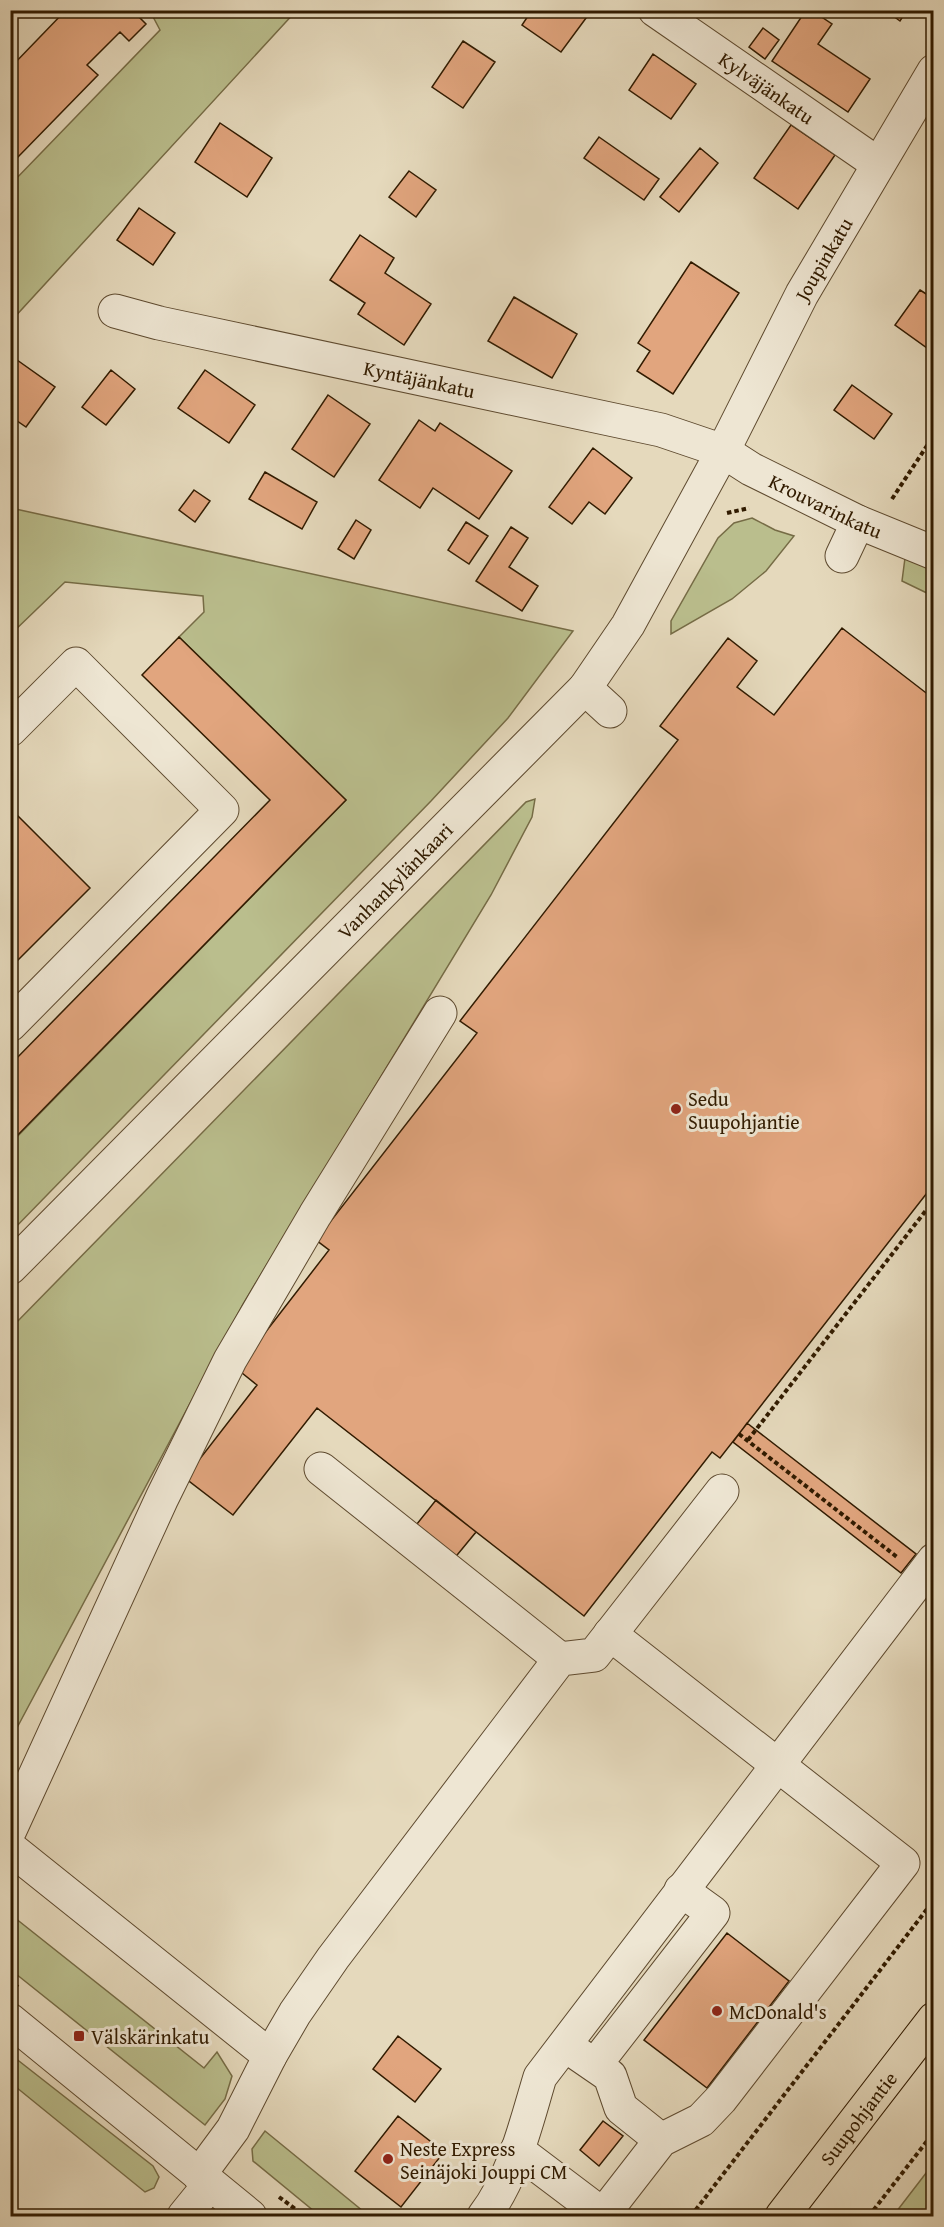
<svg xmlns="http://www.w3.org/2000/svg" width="944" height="2227" viewBox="0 0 944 2227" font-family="'Gentium Book Plus',serif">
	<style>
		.green { fill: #babe8d; stroke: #766c46; stroke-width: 1.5 }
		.building { fill: #e1a57e; stroke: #311b00; stroke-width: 1.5 }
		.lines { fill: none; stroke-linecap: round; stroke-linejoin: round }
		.minor-casing { stroke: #5e4a2f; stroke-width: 35 }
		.major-casing { stroke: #311b00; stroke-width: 35 }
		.path { stroke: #311b00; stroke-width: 4; stroke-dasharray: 4.5 3; stroke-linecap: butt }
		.minor { stroke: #eee6d3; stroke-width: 33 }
		.major { stroke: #e5d9bc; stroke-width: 33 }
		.poi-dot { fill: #8f2418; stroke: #eee6d3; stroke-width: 2 }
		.labels { text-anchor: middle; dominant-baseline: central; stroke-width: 6; stroke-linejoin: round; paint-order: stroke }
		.street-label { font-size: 20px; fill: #311b00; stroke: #eee6d3 }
		.poi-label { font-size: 20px; fill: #311b00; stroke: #eee6d3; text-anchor: start }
	</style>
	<rect width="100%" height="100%" fill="#e5d9bc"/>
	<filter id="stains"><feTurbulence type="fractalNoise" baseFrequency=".00333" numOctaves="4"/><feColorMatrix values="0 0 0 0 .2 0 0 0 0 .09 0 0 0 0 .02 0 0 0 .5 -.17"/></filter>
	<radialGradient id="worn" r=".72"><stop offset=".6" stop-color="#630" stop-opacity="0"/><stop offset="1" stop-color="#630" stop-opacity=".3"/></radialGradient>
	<!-- green -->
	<path class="green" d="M150 11H296L11 321V184L160 30Z
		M11 508 573 631 508 718 431 801 11 1232V1143L346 800 179 637 204 612 203 596 65 582 11 634Z
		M752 518 775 530 794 536 766 571 732 599 671 634V621L718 538 734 523Z
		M905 558 933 570V596L902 581Z
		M535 799 532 817 491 895 243 1304 11 1739V1328L526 802Z
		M10 1914 204 2068 217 2052 232 2076 225 2099 205 2125 11 1970Z
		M10 2054 153 2166 159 2177 154 2188 145 2192 11 2083Z
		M265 2131 369 2216H320L253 2161 252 2149Z
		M933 2164V2216H893Z"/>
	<!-- building -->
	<path class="building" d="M66 10H132L146 24 129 41 120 32 87 65 98 75 18 157 10 150V68Z
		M532 10H585L589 14 561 52 522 25Z
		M806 10H811L832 24 818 44 870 79 848 112 772 61Z
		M885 10H907L900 21Z
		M763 28 779 40 765 59 749 47Z
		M463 41 495 62 463 108 432 87Z
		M653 54 696 84 671 119 629 90Z
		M220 123 272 158 247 197 195 162Z
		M791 125 835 155 798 209 754 178Z
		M599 137 659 179 644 200 584 158Z
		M700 148 718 163 679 212 660 197Z
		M409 171 436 190 416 217 389 197Z
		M139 208 175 233 153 265 117 240Z
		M360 235 394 258 385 273 431 304 404 345 358 314 365 303 330 280Z
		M691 262 739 293 673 394 637 371 650 351 638 343Z
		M920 290 934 299V353L895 325Z
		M514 297 577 334 552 378 488 341Z
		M10 355 55 387 26 427 10 416Z
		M111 370 135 389 106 425 82 407Z
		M205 370 255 405 229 443 178 408Z
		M852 385 892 414 874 439 834 410Z
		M328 395 370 424 334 477 292 449Z
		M419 420 435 431 440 423 512 471 479 519 433 488 420 508 379 480Z
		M593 448 632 478 605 514 589 502 572 524 549 507Z
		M265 472 317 502 302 529 249 499Z
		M194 490 210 501 195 522 179 510Z
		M356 520 371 530 354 559 338 549Z
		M466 522 488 536 469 564 448 550Z
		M511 527 528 538 509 567 538 586 522 611 476 581Z
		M842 628 934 699V1184L720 1458 712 1452 584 1616 317 1408 233 1515 185 1478 257 1385 237 1369 329 1250 316 1240 477 1033 460 1021 678 740 660 726 728 638 757 661 737 687 774 715Z
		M179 637 346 800 10 1143V1065L270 800 142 675Z
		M12 810 90 888 10 968V811Z
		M747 1423 916 1554 901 1573 733 1442Z
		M436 1500 476 1532 453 1560 413 1529Z
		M727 1933 789 1981 707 2088 644 2040Z
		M398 2036 441 2069 415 2102 373 2069Z
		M398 2116 444 2152 401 2207 355 2171Z
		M603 2121 623 2136 599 2166 580 2150Z"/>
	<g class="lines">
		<!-- minor casing -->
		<g class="minor-casing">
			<g id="minor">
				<path id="s1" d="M655 10 878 164"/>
				<path id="s2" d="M115 311 159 323 661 430 723 451 751 469 858 522 934 553"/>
				<path d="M842 556 858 522"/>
				<path d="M585 688 610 711"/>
				<path d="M10 730 76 664 222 810 10 1025"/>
				<path id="s3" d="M10 1268 585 688 628 625 723 451 802 294 934 71"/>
				<path d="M321 1469 560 1659"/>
				<path d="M10 1830 162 1498 230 1360 315 1215 440 1013"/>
				<path d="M10 1848 270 2056"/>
				<path d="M10 2020 250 2216"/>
				<path d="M578 2054 610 2076 621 2108 661 2140"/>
				<path d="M595 2065 713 1913 681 1890"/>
				<path d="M517 2150 603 2215"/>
				<path d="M199 2175 233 2129 270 2056 295 2013 333 1958 560 1659 594 1655 722 1491"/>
				<path d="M184 2216 210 2184"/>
				<path d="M484 2216C514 2177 526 2123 540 2077L934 1560"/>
				<path d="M602 2216 661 2140 701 2120 721 2099 903 1863 610 1634"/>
			</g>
		</g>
		<!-- major casing -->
		<g class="major-casing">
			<g id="major">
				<path id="s4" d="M782 2216 934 2019"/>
			</g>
		</g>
		<!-- path -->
		<path class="path" d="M892 499 934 435
			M727 513 749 508
			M739 1434 897 1557
			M748 1440 934 1200
			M10 1981 18 1987
			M279 2197 305 2216
			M691 2216 934 1900
			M869 2216 934 2132"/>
		<!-- minor -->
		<use href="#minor" class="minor"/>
		<!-- major -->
		<use href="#major" class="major"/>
	</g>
	<!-- markers -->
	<g class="poi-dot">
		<circle cx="676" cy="1109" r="6"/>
		<circle cx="717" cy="2011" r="6"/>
		<rect x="73" y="2030" width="12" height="12" rx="3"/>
		<circle cx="388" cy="2159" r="6"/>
	</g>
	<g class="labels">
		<!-- street labels -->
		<g class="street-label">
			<text stroke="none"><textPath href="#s1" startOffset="136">Kylväjänkatu</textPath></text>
			<text stroke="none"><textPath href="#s3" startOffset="1308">Joupinkatu</textPath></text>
			<text stroke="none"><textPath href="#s2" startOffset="312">Kyntäjänkatu</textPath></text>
			<text stroke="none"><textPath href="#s2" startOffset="741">Krouvarinkatu</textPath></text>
			<text stroke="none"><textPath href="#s3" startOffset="546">Vanhankylänkaari</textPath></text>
			<text stroke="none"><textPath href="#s4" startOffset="124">Suupohjantie</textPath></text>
		</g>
		<!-- poi labels -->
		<g class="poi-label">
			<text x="688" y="1098">Sedu<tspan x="688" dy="23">Suupohjantie</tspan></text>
			<text x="729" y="2011">McDonald's</text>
			<text x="91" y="2036">Välskärinkatu</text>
			<text x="400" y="2148">Neste Express<tspan x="400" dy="23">Seinäjoki Jouppi CM</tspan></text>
		</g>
	</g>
	<!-- margin -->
	<rect width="944" height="2227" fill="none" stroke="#e5d9bc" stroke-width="36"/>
	<rect x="12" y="12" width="920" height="2203" fill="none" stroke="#311b00" stroke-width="3"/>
	<rect x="18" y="18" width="908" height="2191" fill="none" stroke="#311b00" stroke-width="1.5"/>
	<rect width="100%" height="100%" filter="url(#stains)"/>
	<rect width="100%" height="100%" fill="url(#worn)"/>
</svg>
